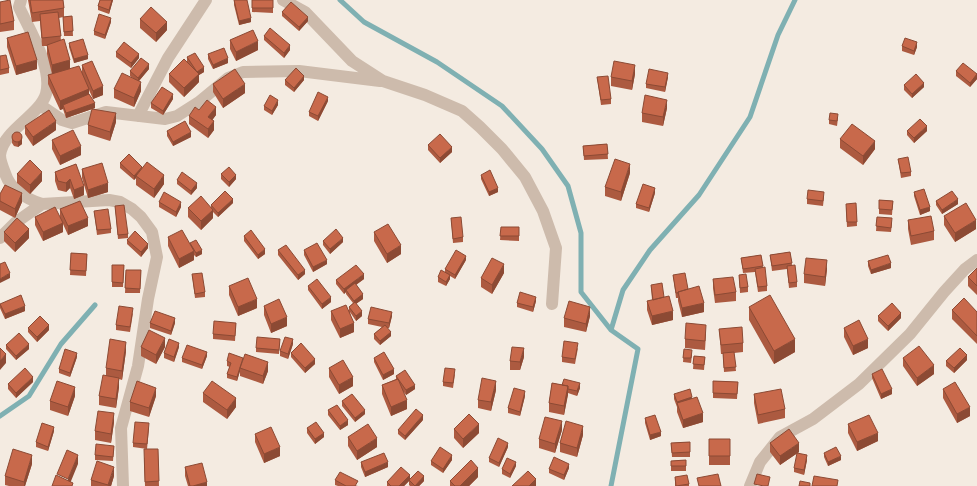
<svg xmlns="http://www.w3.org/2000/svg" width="977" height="486" viewBox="0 0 977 486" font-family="'Asap Condensed',sans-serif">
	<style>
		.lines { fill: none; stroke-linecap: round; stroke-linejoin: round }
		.stream { stroke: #7fb0b2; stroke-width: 5 }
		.minor { stroke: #cdbbac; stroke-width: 12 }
		.wall { fill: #ac5a40 }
		.shaded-wall { fill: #8c4a34 }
		.building { fill: #c8694b; stroke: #8c4a34 }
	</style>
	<rect width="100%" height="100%" fill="#f4ebe1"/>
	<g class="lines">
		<!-- stream -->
		<path class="stream" d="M340 0 364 22 437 62 502 106 542 149 568 186 581 233V292L611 330 638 349 611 486
			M611 330 623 290 650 250 699 195 750 117 778 35 795 0
			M0 416 29 396 61 344 95 305"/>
		<!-- minor -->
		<path class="minor" d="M21 0 19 7C30 31 53 68 46 94 39 116 3 130 0 155 0 160 3 168 5 173 10 189 26 199 42 204L109 200 120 202 132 209 141 217 152 232 157 257 148 299 138 366 121 428 123 486
			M283 0 305 12 352 61 383 81 425 95 462 111 480 127 502 149 525 177 543 211 556 248 552 304
			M40 105 62 120 72 123 106 112 165 119 177 116 199 102 228 78 243 72 299 71 380 81
			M138 116 168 58 206 0
			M0 238 15 223 42 204
			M750 486 760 462 780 437 813 419 859 384 910 334 944 292 965 269 977 260"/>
	</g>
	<!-- wall -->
	<path class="wall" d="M28 0H63L64 8V17L72 16 73 36H64L63 17 59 18 61 41 70 69 82 72V65L103 95 93 99 89 90V94L95 108 66 118 63 109 60 110 48 84V75L52 74 47 54V46H42L40 21 32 22Z
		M100 0H113L109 14 98 10V6Z
		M234 0 251 22 239 25 234 5Z
		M252 0H273V13L252 12Z
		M0 2 14 21V30L0 32Z
		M282 12 308 21 299 31 282 16Z
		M140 19 167 30 156 42 140 28Z
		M111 22 105 39 94 35V31Z
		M264 36 290 50 284 58 264 40Z
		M7 38 37 69 16 75 7 47Z
		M230 40 258 50 236 61 230 49Z
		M69 43 88 59 74 63 69 47Z
		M902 46 917 47 914 55 902 51Z
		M116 52 139 58 131 68 116 57Z
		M208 54 228 63 213 69 208 59Z
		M0 56 9 68V73L0 75Z
		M187 57 204 72 199 75V82L184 97 169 82V74L187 62Z
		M149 69 139 81 141 91 134 107 114 98V89L134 79 130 76V71Z
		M956 71 977 74V79L970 87 956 76Z
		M635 74 632 90 611 86V77Z
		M597 77 611 99V104L601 105Z
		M668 77 665 92 646 88V84Z
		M285 80H304L294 92 285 85Z
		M213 84 245 93 223 108 213 92Z
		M904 85 924 87 912 98 904 90Z
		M173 99 163 115 151 108V103Z
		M328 101 318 121 309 116V112Z
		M278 105 272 115 264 110V106Z
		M667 108 663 126 642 122V113Z
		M199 110 216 115 212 120 214 130 208 138 189 124V116Z
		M838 118 837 126 829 124V120Z
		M116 122 110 141 88 134V125Z
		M25 126 56 130 33 146 25 134Z
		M167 131 191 137 173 146 167 136Z
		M907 131H927L914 143 907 135Z
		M12 138 22 140V144L18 147 14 146 12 143Z
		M840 139 875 149 863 165 840 148Z
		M52 140 81 155 60 165 52 149Z
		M607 144 608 159 584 160 583 146Z
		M428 145 452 152 440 163 428 150Z
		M898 159 911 172V176L901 178Z
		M120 163 142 167 164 184 154 198 136 185V178L134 180 120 168Z
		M76 164 84 195 74 199 70 188 66 192 58 190 55 181V172Z
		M82 169 108 192 88 198 82 178Z
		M630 173 621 201 605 196V187Z
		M17 174 42 181 30 194 17 183Z
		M221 174 236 179 229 187 221 179Z
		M481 175 498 192 489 196 481 179Z
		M177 180 197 188 191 195 177 184Z
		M914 192 930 211 920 215 914 196Z
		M655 193 649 212 636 208V204Z
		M0 194 22 202 15 218 0 210Z
		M824 197 823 206 807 204V199Z
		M879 200 893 201 892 215 879 214Z
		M936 201 958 204 942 214 936 205Z
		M159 202 181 207 176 217 159 207Z
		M233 203 218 217 213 212V218L201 230 188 217V208L211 207V205Z
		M856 203 857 226 847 227 846 208Z
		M115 206 128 234V238L118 239Z
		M60 209 88 226 68 235 63 224V232L43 241 35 225V217L60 218Z
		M94 211 111 229V233L97 235Z
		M944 216 976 229 955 242 944 225Z
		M877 217 892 223 891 232 876 231Z
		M451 218 463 237V242L453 243Z
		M908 220 934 231V240L911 245 908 229Z
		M501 227H519V241L500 240Z
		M4 232 29 238 15 252 4 241Z
		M374 232 401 254 387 263 374 241Z
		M244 236 265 254 258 259 244 241Z
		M168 237 190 244 202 254 196 257 194 255V260L179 268 168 246Z
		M127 240 148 248 141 257 127 244Z
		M323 241 343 242 330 254 323 245Z
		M278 250 305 274 298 280 278 255Z
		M304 250 327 264 313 272 304 255Z
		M790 252 792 265 797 282V287L789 288 787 269 772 271 770 255Z
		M71 253 87 254 86 276 70 275Z
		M761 255 763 268 767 286V291L758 292 755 272 743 273 741 258Z
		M466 260 455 279 450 276V279L446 286 438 282V277L445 272V269Z
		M868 261 891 268 871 274 868 266Z
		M112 265H124L123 287H112Z
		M977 268V295L968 286V277Z
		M827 269 825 286 804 283V274Z
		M126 270H141L140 293H125Z
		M504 273 492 294 481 287V278Z
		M192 274 205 292V297L195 298Z
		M673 275 688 289 704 312 682 317 678 301V298H676Z
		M739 275 748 287V292L740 293Z
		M364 279 356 285 363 299 356 304 362 316 356 321 350 312 354 332 340 338 331 320V311L349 310V307L353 303 346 294V292L344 294 336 284V280Z
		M713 279 736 292V301L715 303 713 288Z
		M651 285 664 297 673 320 652 325 647 310V301L652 300Z
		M229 286 257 308 238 316 229 295Z
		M308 286 331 302 322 309 308 290Z
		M536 301 533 312 517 307V303Z
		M0 304 25 311 5 319 0 308Z
		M264 306 287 326 271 333 264 315Z
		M749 307 795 352 774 364 749 320Z
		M952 310 977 312V344L952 319Z
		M133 313 130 332 116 330V325Z
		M392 316 389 328H387L391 336 380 345 374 339V334L382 327 368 324V319Z
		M590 316 586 332 564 327V318Z
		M878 316 901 318 888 331 878 321Z
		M150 323H175L171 335 150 328Z
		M236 323 235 341 213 339V334Z
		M28 328 49 330 37 342 28 332Z
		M844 328 868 348 853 355 844 337Z
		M719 329 743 343V352L734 353 736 371 724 372 723 354H721Z
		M706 334 705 350 685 348V339Z
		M280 339 279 354 256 352V348Z
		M293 344 288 359 280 356V351Z
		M6 345 29 349 16 360 6 349Z
		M141 347H165L156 364 141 356Z
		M179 347 174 362 164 358V353Z
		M578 348 575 364 562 362V357Z
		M684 349 692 355 691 363 683 362Z
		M126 351 122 380 119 379V387L116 408 99 405V396L106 376V368Z
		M291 353 315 364 305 373 291 357Z
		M207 356 202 369 182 362V358Z
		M694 356 705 357 704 370 693 369Z
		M77 357 70 377 59 373V369Z
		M524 357 520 370H510V361Z
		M374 358 394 374 383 380 374 362Z
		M903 358 934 374 917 386 903 366Z
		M967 360 954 373 946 366V361Z
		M227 361 268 371 263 384 240 376V371L237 381 227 378V374L230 367 227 366Z
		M329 368 353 386 339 394 329 377Z
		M455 374 453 388 443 386V382Z
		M872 374 892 394 881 399 872 378Z
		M396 376 415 389 406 395 403 391 407 409 391 416 382 394V385L396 379Z
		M713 381 738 382 737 399 713 398Z
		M33 382 16 398 8 389V384Z
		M552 383 580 388 577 396 568 393 564 415 549 412V403Z
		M943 389 970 416 957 423 943 398Z
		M496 390 491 411 478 408V400Z
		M203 393 236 407 227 419 203 402Z
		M674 394 692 398 703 422 683 428 677 412V407L674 399Z
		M754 394 785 409V418L758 424 754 403Z
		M75 396 68 416 50 410V401Z
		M156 396 149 417 130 411V402Z
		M525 396 520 416 508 413V408Z
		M342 401 365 414 355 422 342 406Z
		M328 410 348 425 340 430 328 415Z
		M645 418 661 436 650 440 645 423Z
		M423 420 405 440 398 434V430Z
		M114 422 111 443 95 440V431Z
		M848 424 878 441 857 451 848 433Z
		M149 428 147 449 133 447V443Z
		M307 428 324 437 315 444 307 433Z
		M454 429 479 433 463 448 454 438Z
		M562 430 555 453 539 448V439Z
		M54 431 48 451 36 447V442Z
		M255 434 280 456 264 463 255 442Z
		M583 435 577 457 560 452V443Z
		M348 437 377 447 357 460 348 446Z
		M709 439H730V465H709Z
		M690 442V457H672L671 443Z
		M770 443 799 452 780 465 770 452Z
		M114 446 113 461 95 460V455Z
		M508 447 499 467 489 462V458Z
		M158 449 159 486H145L144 458Z
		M824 453 841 460 828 466 824 457Z
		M452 460 443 473 431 465V461Z
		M686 460V471H671V461Z
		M807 460 804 475 794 472V468Z
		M361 462 388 467 365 477 361 467Z
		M32 464 25 486H9L5 485V476Z
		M516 466 510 478 502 474V469Z
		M185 467 207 486H188L185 476Z
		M569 468 564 480 549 473V469Z
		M114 476 111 486H91V480Z
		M478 477 469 486H450V481Z
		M675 477 689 484V486H675Z
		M410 479 424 481 419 486H410L409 485V481L404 486H387V482Z
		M335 480 358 486H338L335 485Z"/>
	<!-- shaded-wall -->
	<path class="shaded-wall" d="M112 0H113L109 14V10Z
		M308 17V21L299 31V27Z
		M111 18V22L105 39V35Z
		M251 18V22L239 25V21Z
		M167 22V30L156 42V33Z
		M258 41V50L236 61V52Z
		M917 42V47L914 55V51Z
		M290 45V50L284 58V53Z
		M139 54V58L131 68V63Z
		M88 55V59L74 63V59Z
		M228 58V63L213 69V65Z
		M37 60V69L16 75V66Z
		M70 60V69L52 74V65Z
		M149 64V69L138 82V78Z
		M635 65V74L632 90V81Z
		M204 67V72L199 75V82L184 97V88L197 72Z
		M668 73V77L665 92V87Z
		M977 74V79L970 87V83Z
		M304 76V80L294 92V88Z
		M141 82V91L134 107V98Z
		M924 83V87L912 98V94Z
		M245 84V93L223 108V99Z
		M103 86V95L93 99V91Z
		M89 89V98L63 105V109L60 110V101Z
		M173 94V99L163 115V111Z
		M328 97V101L318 121V116Z
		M278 100V105L272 115V111Z
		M667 100V108L663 126V117Z
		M95 103V108L66 118V113Z
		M216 107V115L208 126V117Z
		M116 113V122L110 141V132Z
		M56 121V130L33 146V137Z
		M214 121V130L208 138V129Z
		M927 126V131L914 143V138Z
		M191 132V137L173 146V142Z
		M22 136V144L18 147V142Z
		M875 141V149L863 165V156Z
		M81 146V155L60 165V156Z
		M452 147V152L440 163V158Z
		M630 164V173L621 201V192Z
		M142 167 136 176V178L134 180V176Z
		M42 172V181L30 194V185Z
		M164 175V184L154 198V189Z
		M236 175V179L229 187V182Z
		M70 179V188L66 192V183Z
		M108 183V192L88 198V190Z
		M197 183V188L191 195V191Z
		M84 186V195L74 199V190Z
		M498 188V192L489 196V192Z
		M655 188V193L649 212V208Z
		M22 193V202L15 218V209Z
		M233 199V203L218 217V213Z
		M958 199V204L942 214V210Z
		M181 202V207L176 217V212Z
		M930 207V211L920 215V210Z
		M213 210V218L201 230V221Z
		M88 218V226L68 235V226Z
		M976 220V229L955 242V233Z
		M63 223V232L43 241V232Z
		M29 229V238L15 252V243Z
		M343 238V242L330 254V249Z
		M148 244V248L141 257V252Z
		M401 245V254L387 263V254Z
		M265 249V254L258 259V255Z
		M202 250V254L196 257V253Z
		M194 251V260L179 268V259Z
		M466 256V260L455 279V275Z
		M327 260V264L313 272V267Z
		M827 260V269L825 286V277Z
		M891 263V268L871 274V270Z
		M504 264V273L492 294V285Z
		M305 270V274L298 280V275Z
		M10 273V278L0 283V279Z
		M364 274V279L347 291 346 290V292L344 294V289Z
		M450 275V279L446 286V282Z
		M363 294V299L354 305V301Z
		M331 297V302L322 309V304Z
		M536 297V301L533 312V307Z
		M257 299V308L238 316V307Z
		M704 303V312L682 317V308Z
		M25 306V311L5 319V314Z
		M590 307V316L586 332V324Z
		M362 311V316L356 321V316Z
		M673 311V320L652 325V316Z
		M392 312V316L389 328V323Z
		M901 313V318L888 331V326Z
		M287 317V326L271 333V324Z
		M175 318V323L171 335V331Z
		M354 323V332L340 338V329Z
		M49 325V330L37 342V337Z
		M391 332V336L380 345V341Z
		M165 338V347L156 364V355Z
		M293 339V344L288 359V354Z
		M795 339V352L774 364V351Z
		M868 339V348L853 355V346Z
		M126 342V351L122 380V371Z
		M179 343V347L174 362V357Z
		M29 344V349L16 360V356Z
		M524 348V357L520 370V362Z
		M207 352V356L202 369V365Z
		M77 353V357L70 377V373Z
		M6 354V363L0 370V361Z
		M967 355V360L954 373V368Z
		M243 358 240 368V371L237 381V377Z
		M315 359V364L305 373V368Z
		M268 362V371L263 384V376Z
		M934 365V374L917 386V378Z
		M394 369V374L383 380V375Z
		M33 377V382L16 398V393Z
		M353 377V386L339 394V385Z
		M119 378V387L116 408V399Z
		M496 381V390L491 411V402Z
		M580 383V388L577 396V391Z
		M415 385V389L406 395V390Z
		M568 386V395L564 415V406Z
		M75 387V396L68 416V407Z
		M156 388V396L149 417V408Z
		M892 389V394L881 399V394Z
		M525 391V396L520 416V412Z
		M692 397V402L677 403V407V402Z
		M236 398V407L227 419V410Z
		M407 400V409L391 416V407Z
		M970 407V416L957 423V414Z
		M365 410V414L355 422V418Z
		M114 413V422L111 443V434Z
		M703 413V422L683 428V420Z
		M423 415V420L405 440V436Z
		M348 420V425L340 430V426Z
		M562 421V430L555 453V444Z
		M479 424V433L463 448V439Z
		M583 426V435L577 457V448Z
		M54 427V431L48 451V447Z
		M661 432V436L650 440V435Z
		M324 433V437L315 444V439Z
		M878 433V441L857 451V442Z
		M377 438V447L357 460V451Z
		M508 443V447L499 467V463Z
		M799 443V452L780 465V456Z
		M280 447V456L264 463V454Z
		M32 455V464L25 486H24V482Z
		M78 455V464L69 486H68V479Z
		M452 455V460L443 473V469Z
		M807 455V460L804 475V470Z
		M841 456V460L828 466V462Z
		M388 462V467L365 477V472Z
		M516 462V466L510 478V474Z
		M569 464V468L564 480V475Z
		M114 467V476L111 486H108Z
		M478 468V477L469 486H460Z
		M410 475V480L404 486H399Z
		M424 476V481L419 486H415Z
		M536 479V486H529Z
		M207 482V486H193Z"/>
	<!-- building -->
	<path class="building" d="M10 0 14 21 0 24V2Z
		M30 0H63L64 8 32 13Z
		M100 0H112L109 10 98 6Z
		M234 0H247L251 18 239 21Z
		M252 0H273V8H252Z
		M291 2 308 17 299 27 282 12Z
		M151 7 167 22 156 33 140 19Z
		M58 12 61 36 42 38 40 14Z
		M99 14 111 18 105 35 94 31Z
		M72 16 73 31 64 32 63 17Z
		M270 28 290 45 284 53 264 36Z
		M253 30 258 41 236 52 230 40Z
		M28 32 37 60 16 66 7 38Z
		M905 38 917 42 914 51 902 46Z
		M64 39 70 60 52 65 47 45Z
		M83 39 88 55 74 59 69 43Z
		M124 42 139 54 131 63 116 52Z
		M224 48 228 58 213 65 208 54Z
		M195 53 204 67 197 72 187 57Z
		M6 55 9 68 0 70V56Z
		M141 58 149 64 138 78 130 71Z
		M184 59 199 74 184 88 169 74Z
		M92 61 103 86 93 91 82 65Z
		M614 61 635 65 632 81 611 77Z
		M963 63 977 74 970 83 956 71Z
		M79 66 89 89 60 101 48 75Z
		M296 68 304 76 294 88 285 80Z
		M235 69 245 84 223 99 213 84Z
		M649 69 668 73 665 87 646 84Z
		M122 73 141 82 134 98 114 89Z
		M916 74 924 83 912 94 904 85Z
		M608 76 611 99 601 100 597 77Z
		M162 87 173 94 163 111 151 103Z
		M318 92 328 97 318 116 309 112Z
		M89 94 95 103 66 113 63 105Z
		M270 95 278 100 272 111 264 106Z
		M645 95 667 100 663 117 642 113Z
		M207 100 216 107 208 117 214 121 208 129 189 116 195 107 199 110Z
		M92 109 116 113 110 132 88 125Z
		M49 110 56 121 33 137 25 126Z
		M830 113 838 114 837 121 829 120Z
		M920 119 927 126 914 138 907 131Z
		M185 121 191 132 173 142 167 131Z
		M852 124 875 141 863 156 840 139Z
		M73 130 81 146 60 156 52 140Z
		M12 137a5 5 0 1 1 10 0a5 5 0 1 1-10 0Z
		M440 134 452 147 440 158 428 145Z
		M607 144 608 154 584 156 583 146Z
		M129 154 142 167 134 176 120 163Z
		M908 157 911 172 901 173 898 159Z
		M615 159 630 164 621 192 605 187Z
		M30 160 42 172 30 185 17 174Z
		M147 162 164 175 154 189 136 176Z
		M102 163 108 183 88 190 82 169Z
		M76 164 84 186 74 190 70 179 66 183 58 181 55 172Z
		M229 167 236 175 229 182 221 174Z
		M490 170 498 188 489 192 481 175Z
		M182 172 197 183 191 191 177 180Z
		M643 184 655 188 649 208 636 204Z
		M5 185 22 193 15 209 0 201V194Z
		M924 189 930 207 920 210 914 192Z
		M808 190 824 192 823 201 807 199Z
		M225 191 233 199 218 213 211 205Z
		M952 191 958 199 942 210 936 201Z
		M164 192 181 202 176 212 159 202Z
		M201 196 213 210 201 221 188 208Z
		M879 200 893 201 892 210 879 209Z
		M80 201 88 218 68 226 60 209Z
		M856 203 857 222H847L846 204Z
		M966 203 976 220 955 233 944 216Z
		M124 205 128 234 118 235 115 206Z
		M55 207 63 223 43 232 35 217Z
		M108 209 111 229 97 230 94 211Z
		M931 216 934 231 911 236 908 220Z
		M461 217 463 237 453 239 451 218Z
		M877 217 892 218 891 228 876 226Z
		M17 218 29 229 15 243 4 232Z
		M388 224 401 245 387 254 374 232Z
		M501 227H519V236H500Z
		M336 229 343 238 330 249 323 241Z
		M182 230 194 251 179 259 168 237Z
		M251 230 265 249 258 255 244 236Z
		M135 231 148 244 141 252 127 240Z
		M196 240 202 250 196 253 190 243Z
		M317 243 327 260 313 267 304 250Z
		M286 245 305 270 298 275 278 250Z
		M456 250 466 256 455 275 445 269Z
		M790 252 792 263 772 266 770 255Z
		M71 253 87 254 86 271 70 270Z
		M761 255 763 266 743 269 741 258Z
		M888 255 891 263 871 270 868 261Z
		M492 258 504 264 492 285 481 278Z
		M806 258 827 260 825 277 804 274Z
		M5 262 10 273 0 279V264Z
		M112 265H124L123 283 112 282Z
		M356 265 364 274 344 289 336 280Z
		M795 265 797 282 789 283 787 266Z
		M765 267 767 286 758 287 755 269Z
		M977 268V286L968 277Z
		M126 270H141L140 289 125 288Z
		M441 270 450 275 446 282 438 277Z
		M202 273 205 292 195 294 192 274Z
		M685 273 688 289 678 292V293H676L673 275Z
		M746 274 748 287 740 288 739 275Z
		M733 277 736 292 715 295 713 279Z
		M248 278 257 299 238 307 229 286Z
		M317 279 331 297 322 304 308 286Z
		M355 283 363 294 354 301 346 290Z
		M662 283 664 297 653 300 651 285Z
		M699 286 704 303 682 308 678 292Z
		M520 292 536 297 533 307 517 303Z
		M21 295 25 306 5 314 0 304Z
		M770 295 795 339 774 351 749 307Z
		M669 296 673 311 652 316 647 301Z
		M964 298 977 312V336L952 310Z
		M279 299 287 317 271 324 264 306Z
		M569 301 590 307 586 324 564 318Z
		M355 302 362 311 356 316 349 307Z
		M892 303 901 313 888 326 878 316Z
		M346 305 354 323 340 329 331 311Z
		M119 306 133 308 130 327 116 325Z
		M371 307 392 312 389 323 368 319Z
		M155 311 175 318 171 331 150 323Z
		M40 316 49 325 37 337 28 328Z
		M859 320 868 339 853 346 844 328Z
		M214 321 236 323 235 336 213 334Z
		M686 323 706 325 705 341 685 339Z
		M385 325 391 332 380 341 374 334Z
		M742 327 743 343 721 345 719 329Z
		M149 330 165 338 156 355 141 347Z
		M19 333 29 344 16 356 6 345Z
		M257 337 280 339 279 350 256 348Z
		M285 337 293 339 288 354 280 351Z
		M110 339 126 342 122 371 106 368Z
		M169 339 179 343 174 357 164 353Z
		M564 341 578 343 575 359 562 357Z
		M301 343 315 359 305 368 291 353Z
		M187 345 207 352 202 365 182 358Z
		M919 346 934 365 917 378 903 358Z
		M512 347 524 348 520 362 510 361Z
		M0 348 6 354 0 361Z
		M960 348 967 355 954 368 946 361Z
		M65 349 77 353 70 373 59 369Z
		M684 349 692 350 691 358H683Z
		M384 352 394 369 383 375 374 358Z
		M734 352 736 367 724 368 723 353Z
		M229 353 243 358 237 377 227 374 231 363 227 361Z
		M245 354 268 362 263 376 240 368Z
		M694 356 705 357 704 365 693 364Z
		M343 360 353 377 339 385 329 368Z
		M25 368 33 377 16 393 8 384Z
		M445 368 455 369 453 383 443 382Z
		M882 369 892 389 881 394 872 374Z
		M405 370 415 385 406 390 396 376Z
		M103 375 119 378 116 399 99 396Z
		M482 378 496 381 491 402 478 400Z
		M398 379 407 400 391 407 382 385Z
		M564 379 580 383 577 391 568 389V386L562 385Z
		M57 381 75 387 68 407 50 401Z
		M137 381 156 388 149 408 130 402Z
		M212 381 236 398 227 410 203 393Z
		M713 381 738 382 737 394 713 393Z
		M955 382 970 407 957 414 943 389Z
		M552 383 568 386 564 406 549 403Z
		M514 388 525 391 520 412 508 408Z
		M690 389 692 397 677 402 674 394Z
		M781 389 785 409 758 415 754 394Z
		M352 394 365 410 355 418 342 401Z
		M697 397 703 413 683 420 677 403Z
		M337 405 348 420 340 426 328 410Z
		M416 409 423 415 405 436 398 430Z
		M98 411 114 413 111 434 95 431Z
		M469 414 479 424 463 439 454 429Z
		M655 415 661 432 650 435 645 418Z
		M869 415 878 433 857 442 848 424Z
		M545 417 562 421 555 444 539 439Z
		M566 421 583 426 577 448 560 443Z
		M135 422 149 423 147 444 133 443Z
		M316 422 324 433 315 439 307 428Z
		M42 423 54 427 48 447 36 442Z
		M368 424 377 438 357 451 348 437Z
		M271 427 280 447 264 454 255 434Z
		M789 429 799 443 780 456 770 443Z
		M498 438 508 443 499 463 489 458Z
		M709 439H730V456H709Z
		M690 442V452L672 453 671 443Z
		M96 444 114 446 113 457 95 455Z
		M440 447 452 455 443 469 431 461Z
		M836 447 841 456 828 462 824 453Z
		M13 449 32 455 24 482 5 476Z
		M144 449H158L159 481 145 482Z
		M67 450 78 455 68 479 57 474Z
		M384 453 388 462 365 472 361 462Z
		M797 453 807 455 804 470 794 468Z
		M554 457 569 464 564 475 549 469Z
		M507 458 516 462 510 474 502 469Z
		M471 460 478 468 460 486H455L450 481Z
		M686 460V466H671V461Z
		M97 461 114 467 108 485 91 480Z
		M202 463 207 482 193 486H190L185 467Z
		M401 467 410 475 399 486H391L387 482Z
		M418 471 424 476 415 486 409 480Z
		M528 471 536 479 529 486H512Z
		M340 472 358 481 355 486H346L335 480Z
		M718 474 721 486H699L697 478Z
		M757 474 770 477 768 486H764L754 484Z
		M56 475 73 483 72 486H52Z
		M687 475 689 484 676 486 675 477Z
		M814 476 838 480 837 486H812Z
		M800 481 810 483V486H799Z"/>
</svg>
